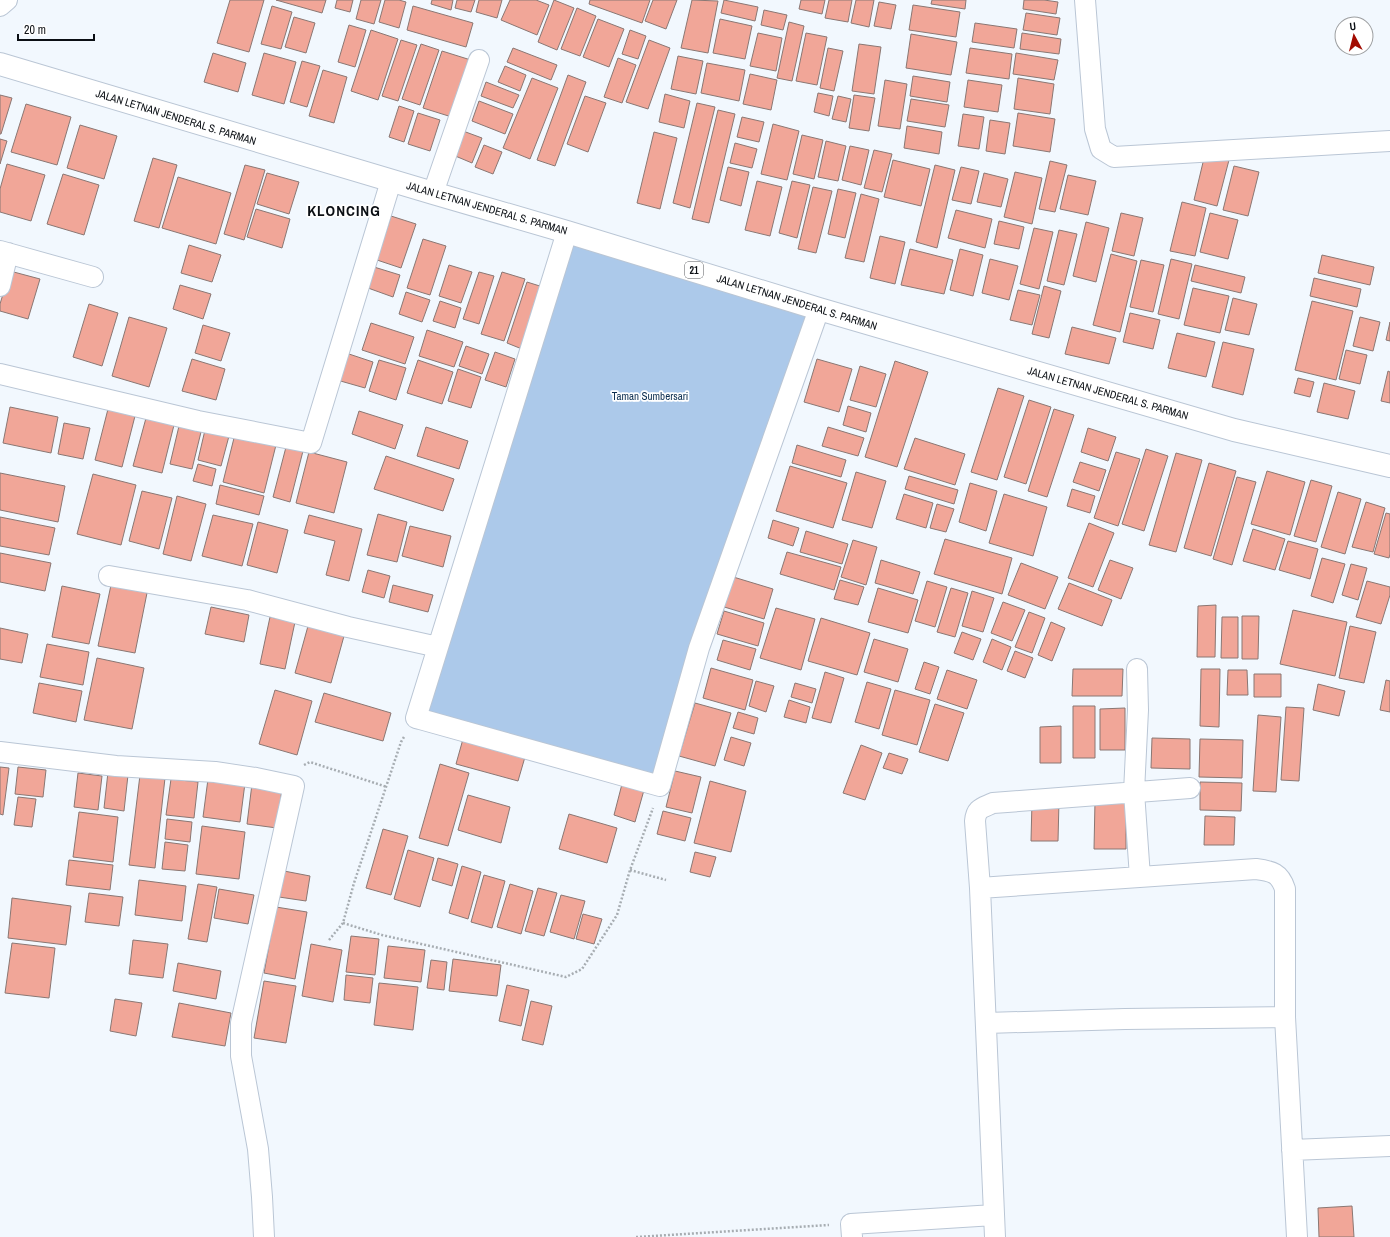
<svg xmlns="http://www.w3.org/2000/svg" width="1390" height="1237" viewBox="0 0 1390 1237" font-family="'Archivo Narrow',sans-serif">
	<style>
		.green { fill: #acc9ea }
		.building { fill: #f1a698; stroke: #8a7773 }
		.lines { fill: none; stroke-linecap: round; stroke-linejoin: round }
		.street-casing { stroke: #bac6d5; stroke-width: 22 }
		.highway-casing { stroke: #bac6d5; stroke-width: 24 }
		.path { stroke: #a7adb2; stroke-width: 2.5; stroke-dasharray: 2 2; stroke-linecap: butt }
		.street { stroke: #fff; stroke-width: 20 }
		.highway { stroke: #fff; stroke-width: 22 }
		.labels { text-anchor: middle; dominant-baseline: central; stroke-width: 3.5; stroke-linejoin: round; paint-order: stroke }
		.shield { fill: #fff; stroke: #54575a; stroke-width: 1 }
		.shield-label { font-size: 10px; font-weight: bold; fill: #0b0f14 }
		.street-label { font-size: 11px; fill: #0b0f14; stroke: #fff }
		.park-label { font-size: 11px; fill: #0c2e50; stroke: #fff }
		.district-label { font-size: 15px; font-weight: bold; letter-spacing: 1px; fill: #0b0f14; stroke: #fff }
	</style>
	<rect width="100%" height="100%" fill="#f2f8fe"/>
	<!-- green -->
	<path class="green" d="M567 234 816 308 653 783 413 718Z"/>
	<!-- building -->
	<path class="building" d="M230 0H264L249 52 217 43Z
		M276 0H326L322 13Z
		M337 0H353L350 12 335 8Z
		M361 0H381L374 24 356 19Z
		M385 0H399L406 2 399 28 379 22Z
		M432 0H453L451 10 431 4Z
		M457 0H475L471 12 455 8Z
		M479 0H502L497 18 476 12Z
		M510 0H536L549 5 537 35 501 20Z
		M554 0 574 8 557 50 538 42Z
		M590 0H650L642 23 589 4Z
		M653 0H677L666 29 645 21Z
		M692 0 718 1 708 53 681 48Z
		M724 0 758 7 755 21 721 13Z
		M801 0H825L822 14 799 9Z
		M829 0H852L848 22 825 18Z
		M856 0H874L869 27 851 23Z
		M932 0H966L965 9 931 4Z
		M1024 0H1044L1058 2 1056 14 1023 9Z
		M879 2 896 5 891 29 874 26Z
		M913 5 960 12 956 37 909 30Z
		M272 6 292 12 281 49 261 44Z
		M413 6 473 23 466 47 407 30Z
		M577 8 596 16 580 56 561 49Z
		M764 10 787 15 783 30 761 25Z
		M1026 13 1060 18 1057 35 1023 30Z
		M294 17 315 23 306 53 285 47Z
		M598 19 624 29 609 67 583 57Z
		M720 19 752 26 745 59 713 53Z
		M789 22 804 26 792 81 777 78Z
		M975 23 1017 29 1014 48 972 42Z
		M349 25 366 30 355 67 338 62Z
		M371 30 398 39 378 100 351 91Z
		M630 30 646 36 638 59 622 54Z
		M758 33 782 38 776 71 750 66Z
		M806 33 827 37 817 85 796 81Z
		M1022 33 1061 39 1059 54 1020 49Z
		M911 34 957 42 951 75 906 68Z
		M401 40 417 45 398 101 382 96Z
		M649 40 670 48 648 109 626 102Z
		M421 44 439 50 420 105 402 99Z
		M859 44 881 47 874 94 852 91Z
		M513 48 557 65 551 80 507 62Z
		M828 48 843 51 834 91 820 88Z
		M970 48 1012 54 1009 79 966 73Z
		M442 51 474 61 455 118 423 108Z
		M213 53 246 63 238 92 204 82Z
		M264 53 296 62 284 104 252 95Z
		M1016 53 1058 60 1054 80 1013 74Z
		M678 56 703 61 696 94 671 89Z
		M618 58 636 65 622 103 604 97Z
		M302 61 320 66 307 107 290 102Z
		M707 63 745 70 739 101 701 93Z
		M505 66 526 75 520 91 498 82Z
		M323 70 347 77 334 123 309 116Z
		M750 74 777 80 771 110 743 104Z
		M568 75 586 82 555 166 537 160Z
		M913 76 950 82 947 102 910 96Z
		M532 78 558 88 530 159 503 148Z
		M1018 78 1054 84 1050 114 1014 109Z
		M885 80 907 84 900 129 878 126Z
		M968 80 1002 85 998 112 964 107Z
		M486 82 519 95 513 108 481 96Z
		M818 93 833 96 829 116 814 112Z
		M665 94 690 101 684 128 659 122Z
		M0 95 12 98 1 134H0Z
		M854 95 875 98 869 131 849 128Z
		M585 96 606 103 588 152 567 144Z
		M838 96 851 99 846 122 832 119Z
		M911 99 949 105 945 127 907 121Z
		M479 101 513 114 505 134 472 121Z
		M697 103 715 107 690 208 673 203Z
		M26 104 71 117 57 165 11 152Z
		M399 106 414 111 404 142 389 137Z
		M718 110 735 114 709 223 692 219Z
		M418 113 440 120 430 151 408 144Z
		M1018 113 1055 119 1050 152 1013 146Z
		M963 114 984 117 979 149 958 146Z
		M742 117 764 122 759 142 737 137Z
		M990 120 1010 123 1005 154 986 151Z
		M773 124 799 131 787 180 761 174Z
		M80 125 117 136 104 179 67 168Z
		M907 126 942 132 939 154 904 148Z
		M463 131 482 138 472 163 453 155Z
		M654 132 677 138 660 209 637 203Z
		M802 135 823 140 814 179 793 174Z
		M0 139 7 141 0 164Z
		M826 141 846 146 838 181 818 177Z
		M735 143 757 149 752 168 730 163Z
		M484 145 502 152 493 174 475 167Z
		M850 146 869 150 861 185 842 180Z
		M874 150 892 154 882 192 864 188Z
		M1205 154 1229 160 1217 206 1194 200Z
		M153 158 177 165 159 228 134 221Z
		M893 160 930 169 921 206 884 197Z
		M1050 161 1067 165 1055 212 1039 209Z
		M7 164 45 175 31 221 0 212V189Z
		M245 165 265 170 244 240 224 234Z
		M935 165 955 170 937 248 916 242Z
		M1234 166 1259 172 1248 216 1223 210Z
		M728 167 749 172 741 206 720 200Z
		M961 167 979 171 971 204 952 200Z
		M1015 172 1042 178 1032 224 1004 217Z
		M267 173 299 182 289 214 257 204Z
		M984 173 1008 179 1001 207 977 202Z
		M63 174 99 185 84 235 47 224Z
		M1068 175 1096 181 1088 215 1060 209Z
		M178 177 231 193 216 244 162 228Z
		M757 181 782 187 770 236 745 230Z
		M792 181 810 185 797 238 779 233Z
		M813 187 832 191 816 253 798 249Z
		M838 189 856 193 845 238 828 234Z
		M861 194 879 199 864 262 845 258Z
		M1182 202 1206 208 1195 256 1170 251Z
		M256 209 290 219 282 248 247 237Z
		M956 210 992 219 985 248 948 238Z
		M1121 213 1143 218 1134 256 1112 251Z
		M1210 213 1238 220 1228 259 1200 252Z
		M391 216 416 224 401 268 377 260Z
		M999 221 1024 227 1019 249 994 244Z
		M1086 222 1109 228 1096 282 1073 276Z
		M1034 228 1053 232 1039 289 1020 284Z
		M1059 230 1077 234 1064 285 1047 281Z
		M880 236 905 242 895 284 870 278Z
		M423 239 446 246 430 295 407 288Z
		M189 245 221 255 212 282 181 273Z
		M910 249 953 260 944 294 901 285Z
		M960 249 983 255 973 296 950 290Z
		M1111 254 1137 261 1120 332 1093 325Z
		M1322 255 1374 267 1370 285 1318 273Z
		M990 259 1018 266 1009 300 982 293Z
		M1171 259 1192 264 1179 319 1158 314Z
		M1141 260 1164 265 1153 312 1130 307Z
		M449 265 472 272 461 303 439 296Z
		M1195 265 1245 277 1241 293 1191 281Z
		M374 267 400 275 393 297 368 288Z
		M10 271 40 279 28 319 0 311V304Z
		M479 272 494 276 479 324 463 319Z
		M502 272 525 279 504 341 481 334Z
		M1314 278 1361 289 1357 307 1310 296Z
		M527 282 543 287 522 349 507 343Z
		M180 285 211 294 203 319 173 309Z
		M1044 286 1061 291 1049 338 1032 334Z
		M1193 288 1229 296 1220 333 1184 325Z
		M1018 290 1040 295 1032 325 1010 320Z
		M406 292 430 300 422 322 399 314Z
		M1233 298 1257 304 1249 335 1225 330Z
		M440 301 461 308 455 328 433 321Z
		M1312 301 1353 311 1336 380 1295 370Z
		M89 304 118 313 102 366 73 357Z
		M1130 313 1160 320 1153 349 1123 342Z
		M129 317 167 328 149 387 112 376Z
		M1360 317 1380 322 1373 351 1353 346Z
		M1390 322V341L1386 340Z
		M371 323 414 337 405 364 362 350Z
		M203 325 230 333 221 361 195 353Z
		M1072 327 1116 338 1109 364 1065 354Z
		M427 330 463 342 454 367 419 356Z
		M1177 333 1215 342 1206 377 1168 368Z
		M1223 342 1254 349 1243 395 1212 387Z
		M466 346 489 354 482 374 459 366Z
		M1346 350 1367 355 1360 384 1339 379Z
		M495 352 515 359 506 387 485 380Z
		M346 353 373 362 365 388 337 380Z
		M192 359 225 369 216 400 182 391Z
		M817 359 852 369 839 412 804 402Z
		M379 360 406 368 396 400 369 391Z
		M418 360 453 372 442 404 407 393Z
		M895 361 928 372 897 467 865 457Z
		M860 366 886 374 876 407 850 400Z
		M458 369 481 377 471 408 448 401Z
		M1388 371 1390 372V403L1381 401Z
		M1298 378 1314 382 1310 397 1294 393Z
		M1324 383 1355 391 1348 419 1317 412Z
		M998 388 1024 396 997 480 971 472Z
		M1029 400 1051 407 1026 484 1004 477Z
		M848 406 871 413 866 432 843 425Z
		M10 407 58 417 51 453 3 443Z
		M108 409 135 416 122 467 95 460Z
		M1054 409 1074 415 1047 497 1028 491Z
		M359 411 403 425 395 449 352 434Z
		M146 418 174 425 162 473 133 466Z
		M64 423 90 428 83 459 58 454Z
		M179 426 201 432 192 469 170 464Z
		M426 427 468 441 459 469 417 456Z
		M828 427 864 438 858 456 822 446Z
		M1088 428 1116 437 1108 461 1081 452Z
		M205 430 229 436 221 466 198 460Z
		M235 434 276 445 264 493 223 482Z
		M915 438 965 454 955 485 904 469Z
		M797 445 846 460 841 477 792 463Z
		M286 447 303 451 290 502 273 497Z
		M1146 449 1168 456 1144 531 1122 524Z
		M309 452 347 462 334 513 296 503Z
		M1116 452 1140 459 1118 526 1094 518Z
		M1176 453 1202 460 1176 552 1149 545Z
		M386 456 454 479 443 511 374 489Z
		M1080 462 1106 470 1099 491 1073 482Z
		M1209 463 1236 471 1211 556 1184 548Z
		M198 464 216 469 212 486 193 481Z
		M790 466 847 483 833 528 776 511Z
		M1267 471 1305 482 1290 535 1251 524Z
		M856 472 886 481 872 528 842 520Z
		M0 473 65 486 58 522 0 510Z
		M93 474 136 485 121 545 77 534Z
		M909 476 958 490 954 504 905 489Z
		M1237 477 1256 482 1232 565 1213 559Z
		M1311 480 1332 486 1316 542 1294 536Z
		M970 483 997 491 986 531 959 522Z
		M220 485 264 496 259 515 216 504Z
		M1072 489 1095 496 1090 513 1067 506Z
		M142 491 172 498 159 549 129 541Z
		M1338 492 1361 499 1345 554 1321 547Z
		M904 494 933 503 926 528 896 519Z
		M1004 494 1047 507 1033 556 989 543Z
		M177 496 206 504 191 561 163 554Z
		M1366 502 1385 508 1373 552 1352 547Z
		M937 504 954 509 946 532 930 528Z
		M1386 513 1390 514V554L1389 558 1374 554Z
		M378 514 407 522 397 562 367 555Z
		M213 515 253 524 242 566 202 556Z
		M309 515 362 529 349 581 326 575 335 541 304 533Z
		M0 517 55 528 49 555 0 546Z
		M773 520 799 528 793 546 768 538Z
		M258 522 288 530 277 573 247 565Z
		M1089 523 1114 533 1093 587 1068 578Z
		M410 526 451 536 443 567 402 556Z
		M1253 529 1285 539 1275 570 1243 561Z
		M806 531 848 544 842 564 800 552Z
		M945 539 1012 558 1002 594 934 574Z
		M853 540 877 547 866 585 841 577Z
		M1288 541 1318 549 1310 579 1279 570Z
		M787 552 841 567 834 590 780 574Z
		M0 553 51 563 45 591 0 582Z
		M1322 558 1345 564 1333 603 1311 596Z
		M881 560 920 572 913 594 875 583Z
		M1110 560 1133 568 1121 599 1098 590Z
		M1021 563 1058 577 1045 609 1008 595Z
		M1351 564 1367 568 1358 600 1342 595Z
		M368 570 390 576 384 598 362 592Z
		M730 576 773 589 764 619 721 606Z
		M840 580 864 587 858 605 834 599Z
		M927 581 947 587 935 627 915 621Z
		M1367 581 1390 587V595L1381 624 1356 617Z
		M1069 583 1112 600 1102 626 1058 609Z
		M111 585 147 593 135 653 98 646Z
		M393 585 433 595 428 612 389 602Z
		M62 586 100 594 89 644 52 637Z
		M878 588 918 600 908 633 868 622Z
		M951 588 968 593 955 637 937 632Z
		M972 591 994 598 983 632 962 626Z
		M1003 602 1025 610 1012 641 991 633Z
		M1216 605 1215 657H1197L1198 606Z
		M211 607 249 615 244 642 205 634Z
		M776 608 815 619 801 670 760 658Z
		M1293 610 1347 622 1335 676 1280 664Z
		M724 611 764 623 758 646 717 634Z
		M1029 612 1045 618 1032 653 1015 647Z
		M1242 616H1259L1258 659H1242Z
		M270 617 295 622 285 669 260 664Z
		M1222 617H1238V658H1221Z
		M821 618 870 633 857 675 808 661Z
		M1051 622 1065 628 1052 661 1038 655Z
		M308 626 344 636 331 683 295 673Z
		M1350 626 1376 632 1364 683 1339 678Z
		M0 628 28 634 22 663 0 659Z
		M962 632 981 639 973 660 954 653Z
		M874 639 908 649 898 682 864 672Z
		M992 639 1011 647 1002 670 983 662Z
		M723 640 756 649 750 670 717 660Z
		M47 644 89 652 83 685 40 677Z
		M1015 651 1033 658 1025 678 1007 671Z
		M97 658 144 668 132 729 84 720Z
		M924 662 939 667 930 694 915 689Z
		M711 668 753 680 745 710 703 698Z
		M1073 669H1123L1122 696H1072Z
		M1201 669H1220L1219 727 1200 726Z
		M947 670 977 680 967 709 937 699Z
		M1228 670H1247L1248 695H1227Z
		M825 672 844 678 831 723 812 718Z
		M1254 674H1281V697H1254Z
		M1386 680 1390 681V712L1380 710Z
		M756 681 774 686 766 712 749 706Z
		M867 682 891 689 879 729 855 722Z
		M39 683 82 691 76 722 33 713Z
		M795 683 816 689 812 703 791 697Z
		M1318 684 1345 691 1339 716 1313 710Z
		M275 690 312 701 297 755 259 744Z
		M895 690 930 700 917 745 882 735Z
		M324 693 391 713 383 741 315 722Z
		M789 700 810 707 806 723 784 717Z
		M695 703 731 713 715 766 679 756Z
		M935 704 964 713 948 761 919 752Z
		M1073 706H1095V758H1073Z
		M1286 707 1304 708 1299 781 1281 780Z
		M1125 708V750H1100V709Z
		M738 712 758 718 754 734 733 728Z
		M1258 715 1281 717 1276 792 1253 791Z
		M1061 726V763H1040V727Z
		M731 737 751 743 744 766 724 760Z
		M1152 738 1190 739V769L1151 768Z
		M463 739 525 757 518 781 456 764Z
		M1200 739 1243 740 1242 778 1199 777Z
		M861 745 882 753 865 800 843 793Z
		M889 753 908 759 902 774 883 768Z
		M440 764 469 773 448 846 419 838Z
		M0 767 9 768 3 815 0 814Z
		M18 767 46 770 43 797 15 794Z
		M675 771 701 777 692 813 666 807Z
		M108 772 128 775 124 811 104 808Z
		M78 773 102 776 98 810 74 807Z
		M140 775 165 778 155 868 129 865Z
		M171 779 198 782 194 818 166 815Z
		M208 779 245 783 240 822 203 817Z
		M710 781 746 791 731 852 694 843Z
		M1200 782 1242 783 1241 811 1200 810Z
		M252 784 282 788 277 828 247 824Z
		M622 784 644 790 635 822 614 815Z
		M468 795 510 807 501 843 458 830Z
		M18 797 36 799 32 827 14 825Z
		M1032 801H1059L1058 841H1031Z
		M1095 801H1126V849H1094Z
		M663 811 691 818 685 841 657 834Z
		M79 812 118 817 113 862 73 857Z
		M569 814 617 828 607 863 559 849Z
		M1205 816 1235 817 1234 845H1204Z
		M167 819 192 822 190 842 165 839Z
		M202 826 245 832 239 879 196 874Z
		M383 829 408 836 391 895 366 888Z
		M165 842 188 845 185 871 162 869Z
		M408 850 434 858 420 907 394 899Z
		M695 852 716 857 710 877 690 872Z
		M438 858 458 864 452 886 432 880Z
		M69 860 113 865 110 890 66 885Z
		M462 866 481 872 468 919 449 913Z
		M284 871 310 876 306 901 279 897Z
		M484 875 505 881 492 928 471 922Z
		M139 880 186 886 182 921 135 915Z
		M198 884 217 887 207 942 188 939Z
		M510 884 533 891 521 934 497 927Z
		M538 888 557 893 544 936 525 931Z
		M219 889 254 895 248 924 214 918Z
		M89 893 123 897 119 926 85 922Z
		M561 895 585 901 574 939 550 932Z
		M12 898 71 906 66 945 8 938Z
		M276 907 307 912 295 979 264 973Z
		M583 914 602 919 594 944 576 939Z
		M351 936 379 939 375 975 346 972Z
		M133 940 168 944 163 978 129 974Z
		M12 943 55 948 49 998 5 993Z
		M311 944 342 950 333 1002 302 996Z
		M388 946 425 950 421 982 384 978Z
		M453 959 501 965 497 996 449 991Z
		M431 960 447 962 444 990 427 988Z
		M178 963 221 971 216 999 173 991Z
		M346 975 373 978 370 1003 344 1000Z
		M264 981 296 986 286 1043 254 1038Z
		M379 983 418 987 413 1030 374 1025Z
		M507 985 529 990 521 1026 499 1021Z
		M115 999 142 1003 136 1036 110 1031Z
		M531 1001 552 1006 543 1045 522 1040Z
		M179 1003 231 1013 225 1046 172 1037Z
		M1352 1206 1354 1237H1319L1318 1208Z"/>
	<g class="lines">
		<!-- street casing -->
		<g class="street-casing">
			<path id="street" d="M1085 0 1095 129 1101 149 1114 157 1390 141
				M0 6 7 0
				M433 193 479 60
				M567 232 416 718 420 719 660 786 699 648 819 309
				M0 251 93 277
				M0 286 8 253
				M0 374 198 421 311 443 391 181
				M109 576 247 600 348 627 438 647
				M1137 669 1138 710 1134 792 1140 877
				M0 752 116 766 215 772 256 778 294 786 241 1023V1056L258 1149 262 1197 264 1237
				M980 888 1256 869C1272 871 1280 873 1285 889V1017L1297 1237
				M986 1023 1125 1019 1285 1017
				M1292 1150 1390 1146
				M852 1237 851 1224 994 1215
				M995 1237 980 888 975 821C976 808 982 808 993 803L1190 788"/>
		</g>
		<!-- highway casing -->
		<g class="highway-casing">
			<path id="highway" d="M0 64 433 193 567 232 819 309 1234 430 1390 466"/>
		</g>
		<!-- path -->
		<path class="path" d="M304 765 310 762 387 787
			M630 870 666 880
			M343 923 382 935 566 977 582 969 617 915 630 870 653 808
			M329 940 343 923 354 883 401 742 404 737
			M636 1237 829 1225"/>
		<!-- street -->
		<use href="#street" class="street"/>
		<!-- highway -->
		<use href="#highway" class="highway"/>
	</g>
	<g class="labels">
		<!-- shield labels -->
		<rect class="shield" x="685" y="262" width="18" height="16" rx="3"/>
		<g class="shield-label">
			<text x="694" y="270">21</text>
		</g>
		<!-- street labels -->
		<g class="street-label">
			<text transform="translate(176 117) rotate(17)">JALAN LETNAN JENDERAL S. PARMAN</text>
			<text transform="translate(487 208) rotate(16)">JALAN LETNAN JENDERAL S. PARMAN</text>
			<text transform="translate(797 302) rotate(17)">JALAN LETNAN JENDERAL S. PARMAN</text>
			<text transform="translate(1108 393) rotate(16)">JALAN LETNAN JENDERAL S. PARMAN</text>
		</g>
		<!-- park labels -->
		<g class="park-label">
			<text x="650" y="396">Taman Sumbersari</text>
		</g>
		<!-- district labels -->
		<g class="district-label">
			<text x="344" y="210">KLONCING</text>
		</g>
	</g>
	<!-- north arrow -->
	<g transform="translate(1354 36) rotate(353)"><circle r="19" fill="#ffffff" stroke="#9d9fa1"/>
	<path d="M0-3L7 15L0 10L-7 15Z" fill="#a20b01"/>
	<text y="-6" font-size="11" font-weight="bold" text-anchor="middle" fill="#0b0f14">U</text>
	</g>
	<!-- scale -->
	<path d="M18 34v6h76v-6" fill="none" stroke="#0b0f14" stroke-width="2"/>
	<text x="24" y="34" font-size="12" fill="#0b0f14" stroke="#ffffff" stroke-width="3" paint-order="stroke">20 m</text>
</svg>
